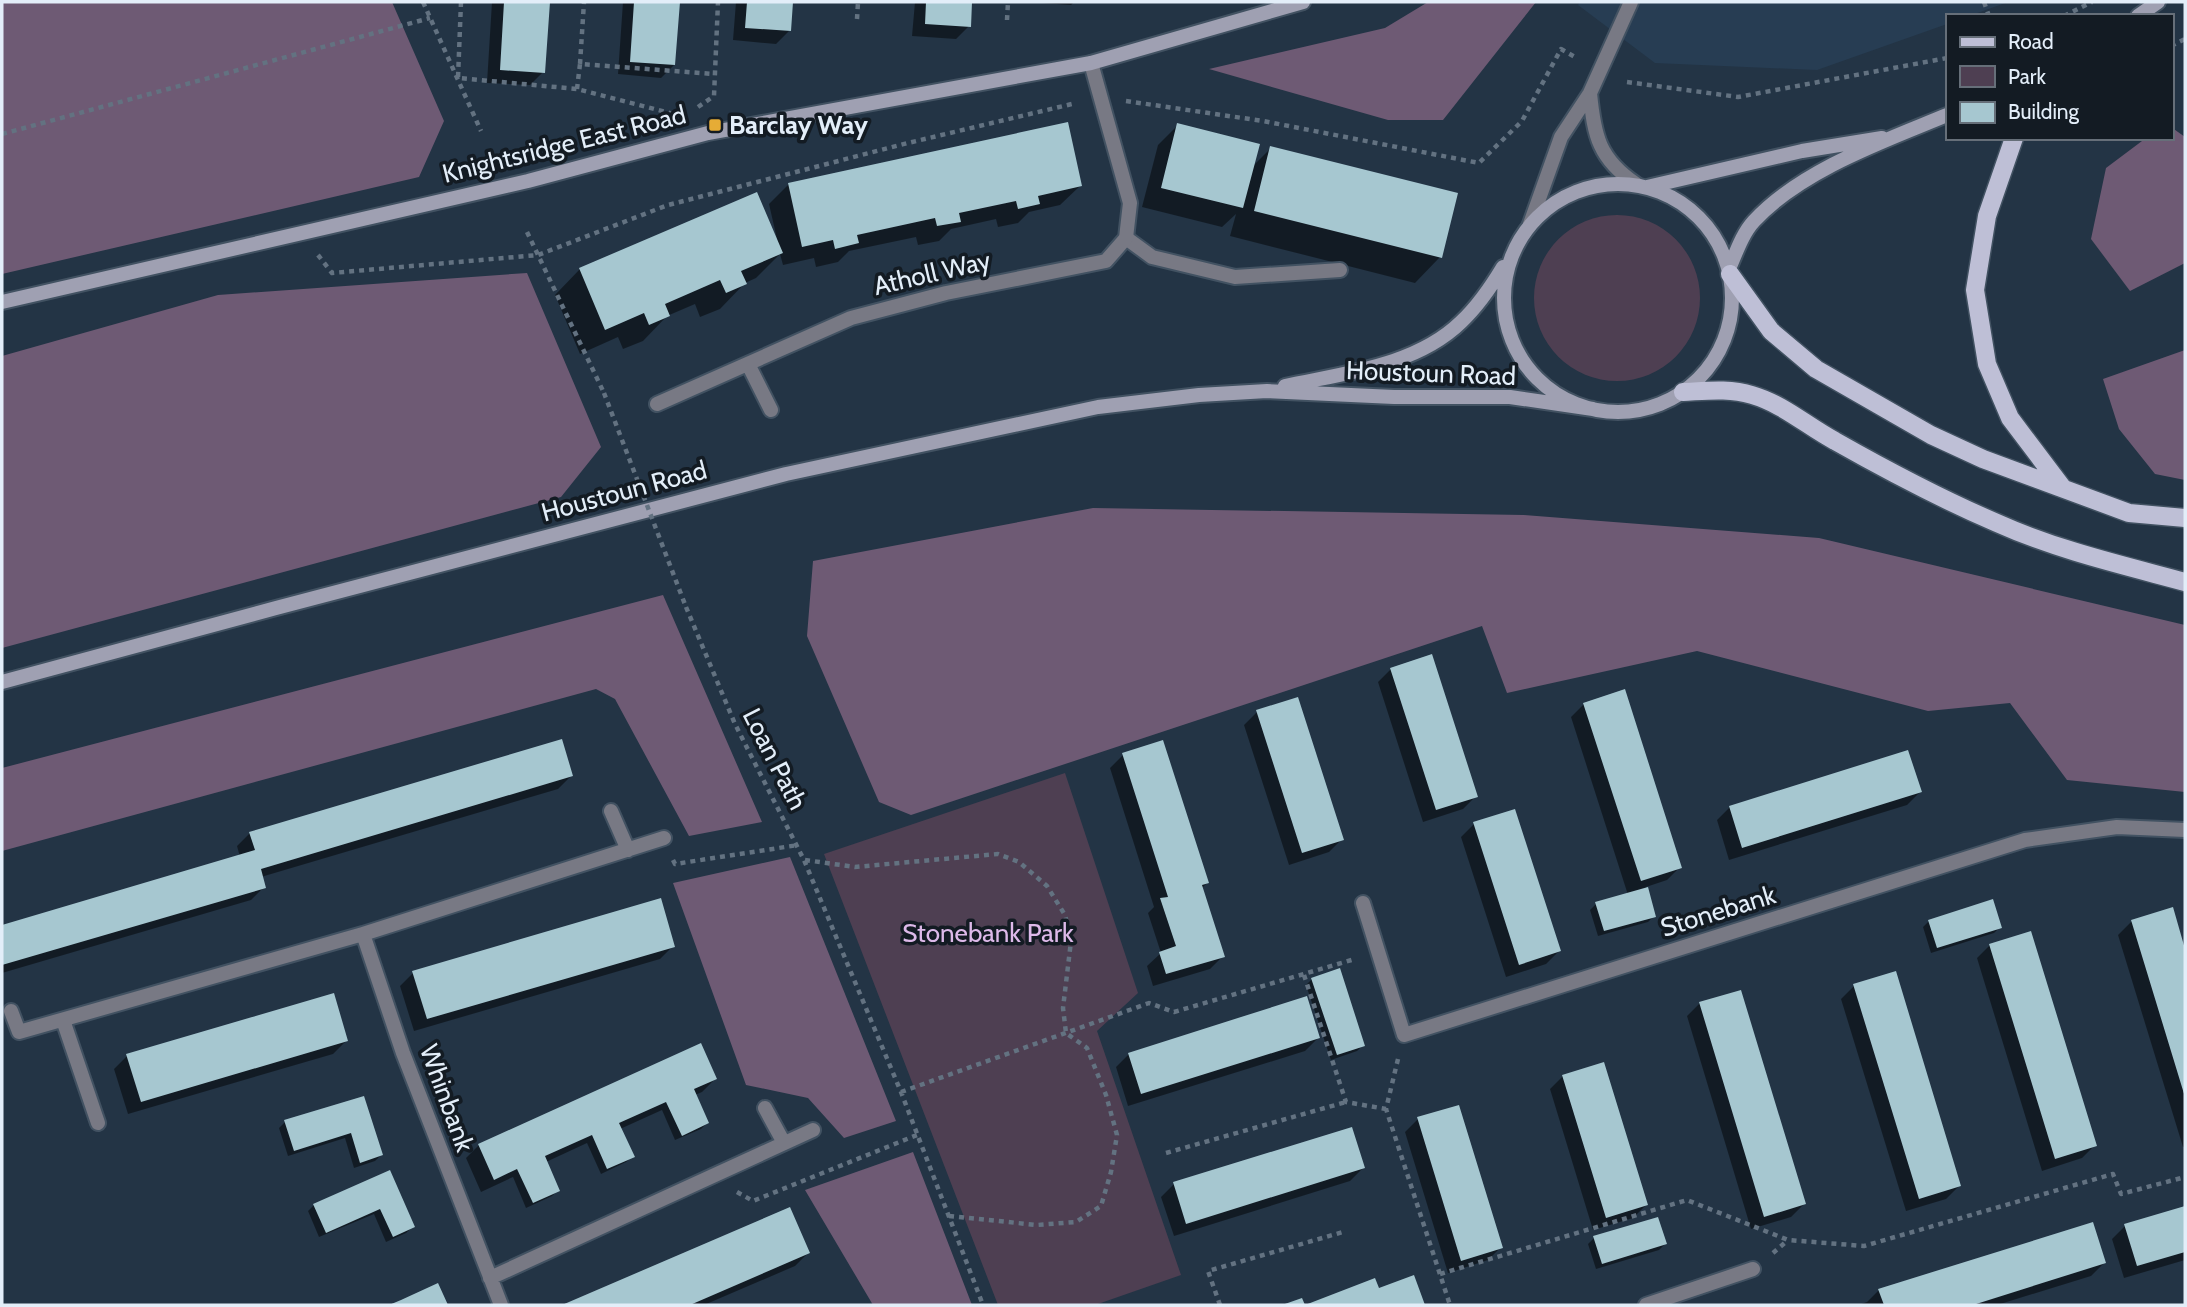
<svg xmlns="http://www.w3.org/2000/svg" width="2187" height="1307" viewBox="0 0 2187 1307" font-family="Cabin,sans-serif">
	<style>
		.built { fill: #273d53 }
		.green { fill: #4e3f52 }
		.forest { fill: #6e5a74 }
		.shadow { fill: #0007 }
		.building { fill: #a6c7d0 }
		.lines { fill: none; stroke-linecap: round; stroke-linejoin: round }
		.lane-casing { stroke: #425262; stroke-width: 18 }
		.street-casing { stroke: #425262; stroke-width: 18 }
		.secondary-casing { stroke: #425262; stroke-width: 18 }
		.primary-casing { stroke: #425262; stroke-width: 21 }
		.path { stroke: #637281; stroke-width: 4.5; stroke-dasharray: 5 5; stroke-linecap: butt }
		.lane { stroke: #787984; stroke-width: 14 }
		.street { stroke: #787984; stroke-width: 14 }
		.secondary { stroke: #9fa0b2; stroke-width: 14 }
		.primary { stroke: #bebfd6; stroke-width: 18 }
		.path-bridge { stroke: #637281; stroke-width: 4.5; stroke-dasharray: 5 5; stroke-linecap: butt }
		.poi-dot { fill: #e6ac36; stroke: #131b23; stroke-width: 2.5 }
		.labels { text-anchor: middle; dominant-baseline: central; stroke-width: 7; stroke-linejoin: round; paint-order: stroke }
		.poi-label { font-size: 26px; font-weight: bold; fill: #e3eef9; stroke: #131b23; text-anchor: start }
		.street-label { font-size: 26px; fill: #e3eef9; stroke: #131b23 }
		.park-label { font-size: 26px; fill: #ddb9e9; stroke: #131b23 }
	</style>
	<rect width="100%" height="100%" fill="#233445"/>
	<!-- built -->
	<path class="built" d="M1580 2H2008L1969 16H1947V24L1817 70 1655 63 1578 5Z"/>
	<!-- green -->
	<path class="green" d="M1534 298a83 83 0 1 1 166 0a83 83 0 1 1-166 0Z
		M1065 773 1138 993 1097 1031 1181 1275 1095 1305H998L824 854Z"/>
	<!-- forest -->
	<path class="forest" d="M2 2H392L444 121 419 177 2 274Z
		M1428 2H1536L1443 120H1388L1209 69 1385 28Z
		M2171 127 2185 137V263L2130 291 2091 239 2106 168 2146 138H2171Z
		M527 273 601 447 561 497 2 648V356L218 295Z
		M2185 350V480L2155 474 2119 429 2103 379Z
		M1093 508 1524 515 1819 538 2185 625V792L2067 780 2010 703 1928 711 1697 651 1507 693 1482 626 911 815 879 802 807 636 813 561Z
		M663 595 762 822 689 836 615 699 596 689 2 851V768Z
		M790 857 896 1121 844 1138 808 1098 746 1085 673 883Z
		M913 1152 972 1305H873L805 1190Z"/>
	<!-- shadow -->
	<path class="shadow" d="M492 2H548L543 72 530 85 487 83Z
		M623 2H678L674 65 661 78 618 74Z
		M736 2H791L789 31 776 44 733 40Z
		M915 2H970L969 26 956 39 912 36Z
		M1028 2H1074L1071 5Z
		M1178 125 1252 167 1271 148 1440 257 1415 283 1230 236 1236 214 1222 227 1142 207 1158 145Z
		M789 184 1080 186 1060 205 1029 212 1018 223 998 227 996 219 951 229 939 241 918 245 916 237 849 251 838 262 816 267 814 258 783 265 780 254 756 278 745 283 720 309 700 317 695 304 667 316 643 341 623 349 618 337 580 354 555 295 580 269 777 239 769 204Z
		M1391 669 1476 796 1463 809 1423 822 1378 682Z
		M1584 704 1680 867 1667 880 1646 887 1654 916 1648 922 1598 936 1590 910 1596 904 1628 895 1571 717Z
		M1257 712 1342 839 1329 852 1289 865 1244 725Z
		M1162 743 1207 883 1201 889 1223 956 1210 969 1153 986 1147 966 1161 953 1148 913 1154 907 1110 768 1123 755Z
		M571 776 558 789 261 877 264 887 251 900 2 973V927L240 857 237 846 250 833Z
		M1920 792 1907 805 1729 860 1717 820 1730 807Z
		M1474 824 1559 951 1546 964 1506 977 1461 837Z
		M2171 909 2185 955V1146L2183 1147 2118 935 2131 922Z
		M1929 921 2000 927 1994 933 1931 953 1923 927Z
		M1990 945 2095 1145 2082 1158 2042 1171 1977 958Z
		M673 946 660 959 414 1031 400 986 413 973Z
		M1312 979 1363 1045 1357 1051 1331 1060 1306 985Z
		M1854 986 1959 1186 1946 1199 1906 1211 1841 999Z
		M1700 1003 1804 1204 1791 1217 1751 1229 1687 1016Z
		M1318 1038 1305 1051 1128 1106 1116 1067 1129 1054Z
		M346 1041 333 1054 128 1114 114 1069 127 1056Z
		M700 1046 715 1079 702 1092 695 1095 707 1123 701 1129 675 1140 662 1110 620 1129 633 1156 626 1162 601 1174 587 1143 546 1162 558 1190 552 1196 526 1208 513 1177 481 1192 466 1158 479 1145Z
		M1563 1076 1646 1205 1633 1218 1593 1230 1550 1089Z
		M363 1098 381 1155 375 1161 354 1168 345 1138 288 1156 279 1128 285 1122Z
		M1418 1119 1501 1247 1488 1260 1448 1273 1405 1132Z
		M1363 1168 1350 1181 1174 1236 1161 1197 1174 1184Z
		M389 1172 412 1227 406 1233 386 1242 374 1214 319 1237 308 1211 314 1205Z
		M2185 1207V1260L2124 1278 2112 1239 2125 1226Z
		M789 1209 808 1253 795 1266 704 1305H567Z
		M1594 1238 1665 1244 1659 1250 1596 1269 1588 1244Z
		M2104 1263 2091 1276 1997 1305H1858L1867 1302 1879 1290Z
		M1413 1277 1423 1305H1308L1374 1281 1378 1290Z"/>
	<!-- building -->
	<path class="building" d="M504 2H550L545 73 500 70Z
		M634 2H680L675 65 630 62Z
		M747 2H793L791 31 745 28Z
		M926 2H972L971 27 925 24Z
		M1068 122 1082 186 1038 196 1040 204 1018 209 1016 201 959 213 961 222 937 226 935 218 857 235 859 243 835 249 833 240 802 247 788 183Z
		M1177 123 1260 144 1243 208 1161 188Z
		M1270 146 1458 193 1442 258 1254 211Z
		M757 192 783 253 741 271 747 284 726 293 720 280 665 304 670 316 649 325 644 313 605 330 579 268Z
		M1432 654 1478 797 1436 810 1390 668Z
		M1625 689 1682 868 1641 881 1583 703Z
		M1298 697 1344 840 1302 853 1256 710Z
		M562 739 573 776 261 869 266 888 2 965V925L255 850 249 832Z
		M1163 740 1209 883 1202 885 1225 957 1166 974 1159 952 1176 946 1160 898 1168 897 1122 753Z
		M1908 750 1922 792 1742 848 1729 806Z
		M1515 809 1561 951 1519 965 1473 822Z
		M1648 887 1656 917 1604 931 1595 902Z
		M661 898 675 947 427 1019 412 971Z
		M1993 899 2002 928 1937 948 1928 920Z
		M2173 907 2185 949V1097L2131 920Z
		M2031 931 2097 1146 2055 1159 1989 944Z
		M1340 968 1365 1046 1337 1055 1311 978Z
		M1896 971 1961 1186 1919 1199 1853 984Z
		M1741 990 1806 1204 1764 1217 1699 1002Z
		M334 993 348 1041 141 1102 126 1054Z
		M1307 996 1320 1038 1141 1094 1128 1053Z
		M701 1043 717 1079 694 1089 709 1123 682 1136 666 1102 619 1123 635 1157 607 1169 592 1135 545 1156 560 1191 533 1203 517 1169 494 1180 478 1144Z
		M1604 1062 1648 1205 1606 1218 1562 1075Z
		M364 1096 383 1155 360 1163 351 1133 294 1151 284 1120Z
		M1459 1105 1503 1248 1461 1261 1417 1117Z
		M1352 1127 1365 1168 1186 1224 1173 1182Z
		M390 1170 415 1227 393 1237 380 1209 326 1233 313 1204Z
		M2185 1206V1252L2137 1266 2124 1224Z
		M790 1207 810 1253 690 1305H562Z
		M1658 1217 1667 1244 1602 1264 1593 1236Z
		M2093 1222 2106 1263 1973 1305H1884L1878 1289Z
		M1414 1275 1425 1305H1282L1302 1298 1305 1305 1375 1278 1379 1288Z
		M438 1283 448 1305H389L401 1300Z"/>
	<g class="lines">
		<!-- lane casing -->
		<g class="lane-casing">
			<path id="lane" d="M1590 93C1594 136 1599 159 1636 184
				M1530 224 1561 137 1590 93 1631 2
				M1126 238 1152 257 1235 277 1340 270"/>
		</g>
		<!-- street casing -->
		<g class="street-casing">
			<path id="street" d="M748 364 771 410
				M657 404 851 318 946 293 1106 261 1126 238 1130 203 1091 63
				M611 811 628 850
				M1363 903 1404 1035 2025 840 2117 827 2185 830
				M363 934 664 838
				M11 1011 19 1032 363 934 403 1053 501 1305
				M63 1020 98 1123
				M765 1108 784 1143
				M490 1278 813 1130
				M1646 1305 1753 1269"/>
		</g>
		<!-- secondary casing -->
		<g class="secondary-casing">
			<path id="secondary" d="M2138 16 2158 2
				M1504 298a114 114 0 1 1 228 0a114 114 0 1 1-228 0Z
				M1647 187 1802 151 1882 138
				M1729 269C1736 253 1742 234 1754 221 1801 170 1884 141 1947 115
				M2 302 528 181 708 133 1091 63 1303 2
				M1285 386C1344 373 1416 366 1461 322 1478 306 1491 287 1503 267
				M2 682 276 608 786 474 1098 407 1199 395 1267 391 1394 397H1510L1593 409"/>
		</g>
		<!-- primary casing -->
		<g class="primary-casing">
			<path id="primary" d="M2014 138 1987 216 1975 290 1987 364 2010 418 2062 487
				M1730 274 1771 331 1816 369 1931 435 1983 459 2129 513 2185 518
				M1683 392C1706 391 1729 388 1752 395 1783 404 1807 426 1835 441 1888 471 1941 499 1997 523 2057 550 2122 565 2185 582"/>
		</g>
		<!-- path -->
		<path class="path" d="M423 2 481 131
			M461 2 458 78 577 89 674 114
			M1984 2 1989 16
			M2064 16 2092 2
			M857 19 858 2
			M1007 20 1008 2
			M2171 46 2185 39
			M580 64 584 2
			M1627 82 1738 97 1947 58
			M577 89 580 64 714 74
			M1126 101 1263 121 1479 163 1522 121 1561 49 1575 57
			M698 107 714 96 718 2
			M2 134 430 18
			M527 232 604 393
			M318 255 332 273 538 255 668 205 908 143 1076 103
			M686 607 735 724 804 860 901 1092 983 1305
			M673 860 675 864 798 845
			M805 860 855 867 998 854 1019 862 1047 886 1065 915 1071 941 1063 1008 1066 1033 1087 1048 1106 1095 1117 1135 1111 1172 1101 1206 1076 1222 1037 1225 949 1216
			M1304 975 1346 1102 1386 1109
			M1398 1059 1386 1109 1450 1305
			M901 1092 1149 1003 1174 1012 1355 959
			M1166 1153 1346 1102
			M737 1192 753 1201 917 1135
			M1773 1253 1788 1240
			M1440 1274 1687 1200 1788 1240 1864 1246 2113 1174 2121 1194 2185 1177
			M1220 1305 1208 1271 1343 1232"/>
		<!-- lane -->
		<use href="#lane" class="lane"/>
		<!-- street -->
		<use href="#street" class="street"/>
		<!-- secondary -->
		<use href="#secondary" class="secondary"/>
		<!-- primary -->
		<use href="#primary" class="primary"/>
		<!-- path-bridge -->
		<path class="path-bridge" d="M604 393 686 607"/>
	</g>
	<!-- markers -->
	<rect class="poi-dot" x="708" y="118" width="14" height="14" rx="3.5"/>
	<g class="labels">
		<!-- poi labels -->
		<g class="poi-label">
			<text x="729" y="125">Barclay Way</text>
		</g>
		<!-- street labels -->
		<g class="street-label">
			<text transform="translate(564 144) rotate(-14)">Knightsridge East Road</text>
			<text transform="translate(932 273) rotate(-13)">Atholl Way</text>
			<text transform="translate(1431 373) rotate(2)">Houstoun Road</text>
			<text transform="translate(624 491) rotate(-15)">Houstoun Road</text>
			<text transform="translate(775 759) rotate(63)">Loan Path</text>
			<text transform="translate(1718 911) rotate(-17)">Stonebank</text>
			<text transform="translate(447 1098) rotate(70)">Whinbank</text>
		</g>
		<!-- park labels -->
		<g class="park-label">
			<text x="988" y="933">Stonebank Park</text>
		</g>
	</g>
	<!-- border -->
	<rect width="2187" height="1307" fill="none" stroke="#e3eef9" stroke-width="7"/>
	<!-- legend -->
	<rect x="1946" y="14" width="228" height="126" fill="#131b23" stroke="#666f79" stroke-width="2"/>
	<rect x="1960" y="37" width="35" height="10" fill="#bebfd6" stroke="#666f79" stroke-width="2"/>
	<text x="2008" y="49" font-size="21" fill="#e3eef9">Road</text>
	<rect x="1960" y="66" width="35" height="21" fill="#4e3f52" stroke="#666f79" stroke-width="2"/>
	<text x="2008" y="84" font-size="21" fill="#e3eef9">Park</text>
	<rect x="1960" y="102" width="35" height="21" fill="#a6c7d0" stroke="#666f79" stroke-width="2"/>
	<text x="2008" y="119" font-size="21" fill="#e3eef9">Building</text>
</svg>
